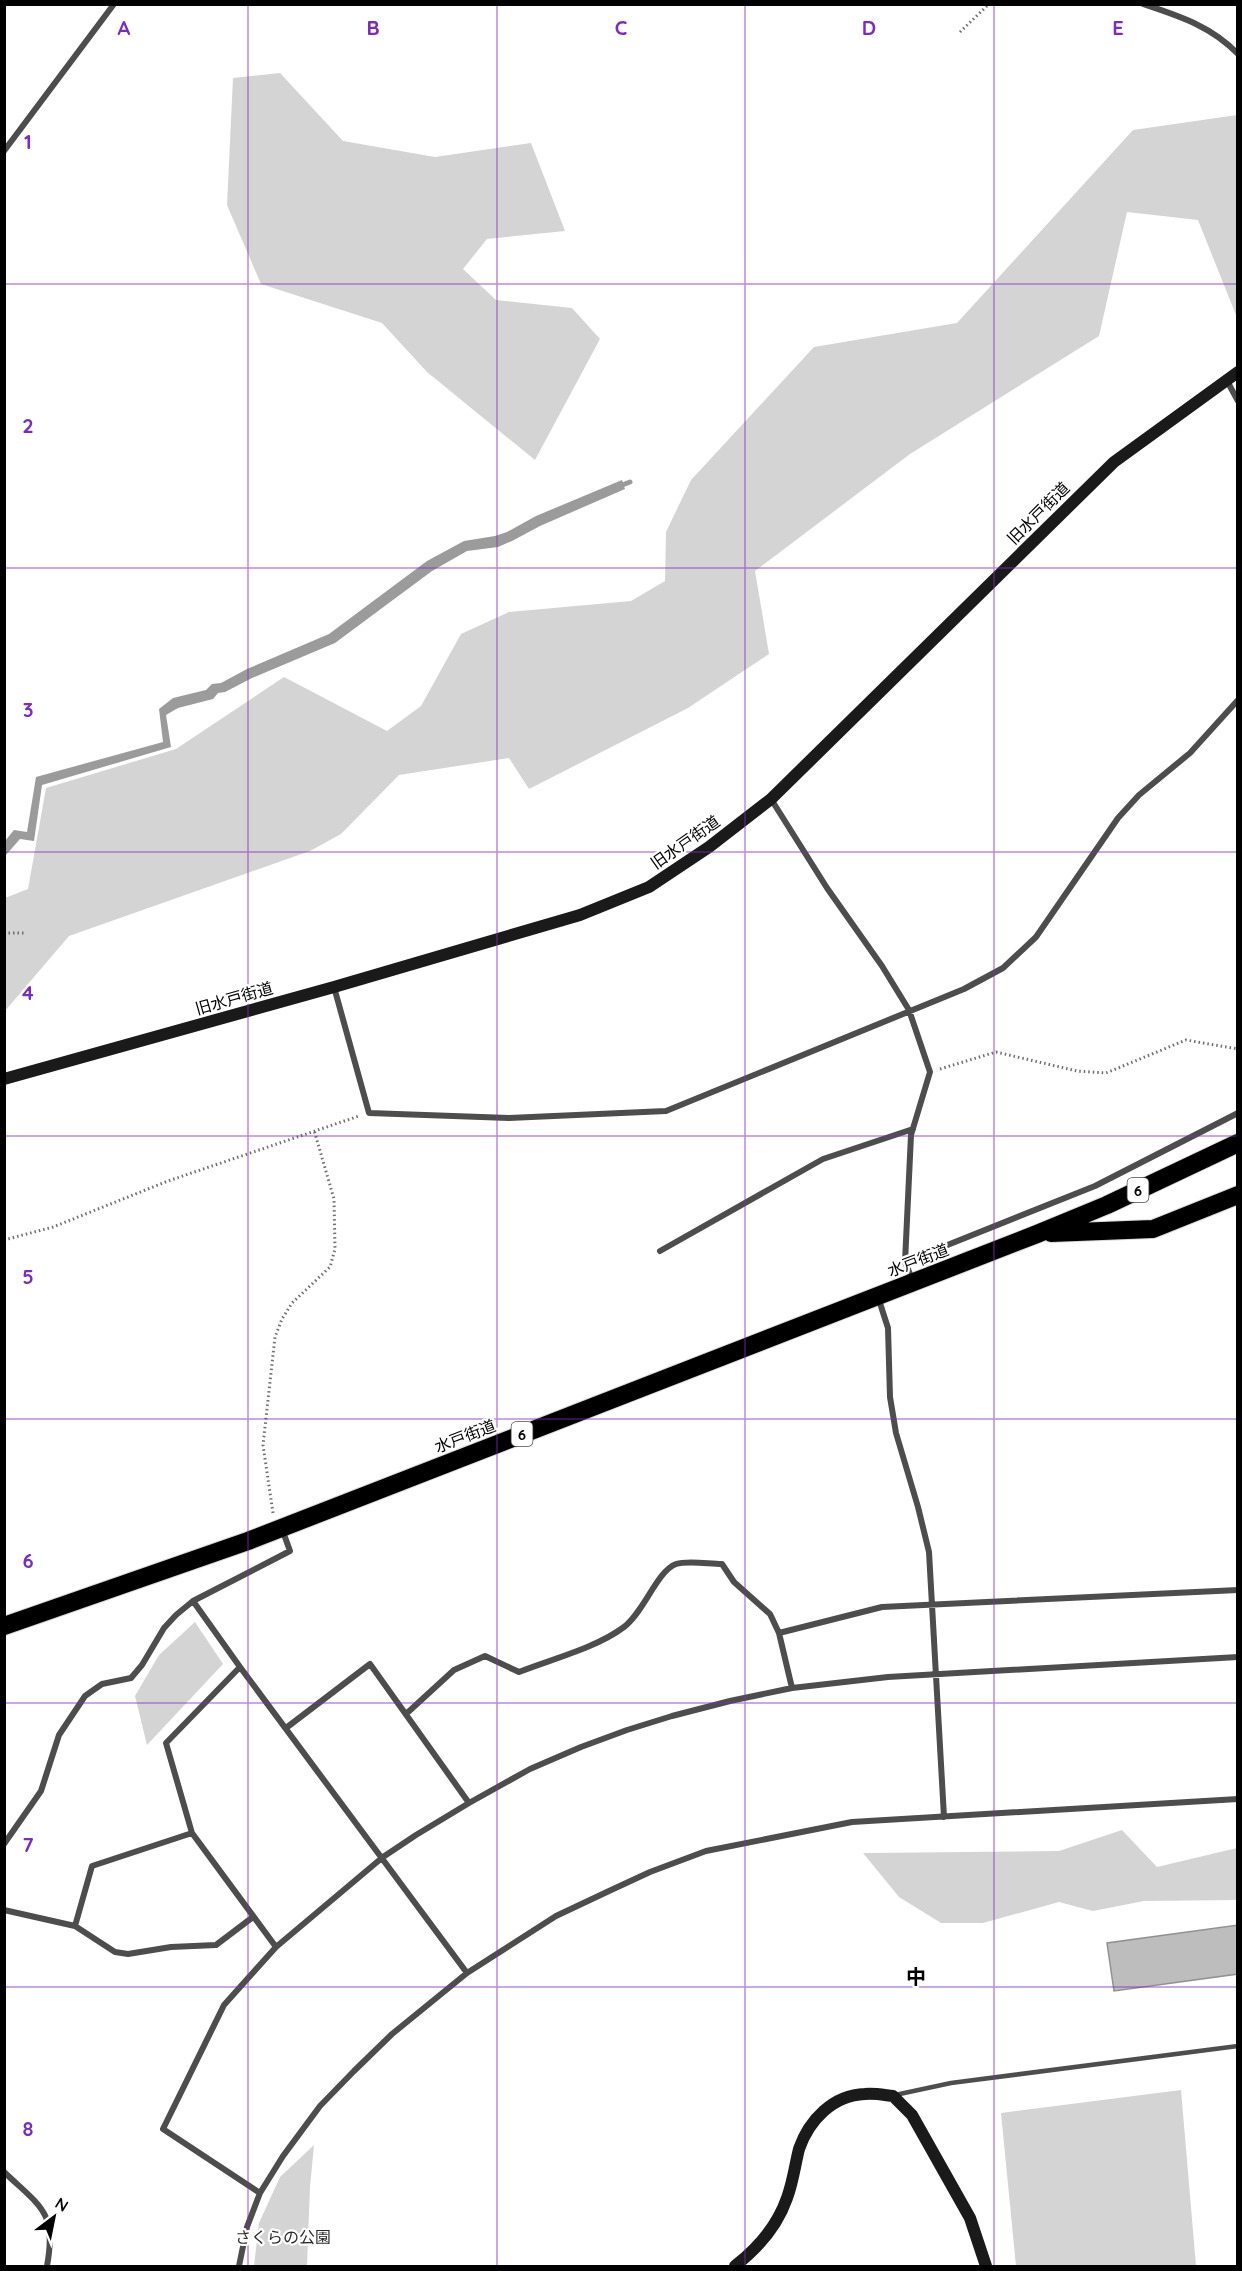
<svg xmlns="http://www.w3.org/2000/svg" width="1242" height="2271" viewBox="0 0 1242 2271" font-family="Quicksand,'Noto Sans JP',sans-serif">
	<style>
		.green { fill: #d4d4d4 }
		.water { fill: #9b9b9b }
		.lines { fill: none; stroke-linecap: round; stroke-linejoin: round }
		.stream { stroke: #9b9b9b; stroke-width: 5 }
		.building { fill: #bdbdbd; stroke: #919191; stroke-width: 1.5 }
		.highway-casing { stroke: #dbdbdb; stroke-width: 20 }
		.path { stroke: #6f6f6f; stroke-width: 3; stroke-dasharray: 1.5 3; stroke-linecap: butt }
		.lane { stroke: #4d4d4d; stroke-width: 4.5 }
		.street { stroke: #4d4d4d; stroke-width: 6 }
		.secondary { stroke: #1a1a1a; stroke-width: 12 }
		.highway { stroke: #000; stroke-width: 18 }
		.grid { fill: none; stroke: #7b2cbf; stroke-width: 1.5; stroke-opacity: 0.55 }
		.labels { text-anchor: middle; dominant-baseline: central; stroke-width: 4.5; stroke-linejoin: round; paint-order: stroke }
		.shield { fill: #fff; stroke: #4c4c4c; stroke-width: 1.5 }
		.shield-label { font-size: 15px; font-weight: bold; fill: #000 }
		.street-label { font-size: 16px; fill: #000; stroke: #fff }
		.park-label { font-size: 16px; fill: #2b2b2b; stroke: #fff }
		.quarter-label { font-size: 20px; font-weight: bold; fill: #000; stroke: #fff }
		.grid-label { font-size: 20px; text-anchor: middle; font-weight: bold; fill: #7b2cbf; stroke: #fff; stroke-width: 4.5; stroke-linejoin: round; paint-order: stroke }
	</style>
	<rect width="100%" height="100%" fill="#fff"/>
	<!-- green -->
	<path class="green" d="M280 73 343 141 435 157 531 143 565 231 487 239 463 269 496 300 572 308 600 339 535 460 427 372 382 323 261 284 227 205 233 78Z
		M1237 115V314L1236 315 1198 220 1127 212 1099 336 910 454 755 571 769 654 688 708 529 789 509 758 399 775 341 834 310 851 69 936 5 1011V898L28 889 46 788 176 749 284 677 387 731 421 706 461 634 509 612 631 601 665 581 666 532 691 480 814 347 957 323 1133 130Z
		M195 1622 223 1664 147 1745 135 1696 159 1655Z
		M1122 1830 1157 1867 1237 1848V1900L1144 1901 1093 1911 1059 1902 983 1923H941L899 1897 863 1853 1059 1851Z
		M1181 2090 1196 2266H1016L1001 2113Z
		M314 2145 310 2187 307 2266H254L259 2223 280 2177Z"/>
	<!-- water -->
	<path class="water" d="M622 480 625 489 540 526 512 541 498 547 467 551 432 571 335 643 252 678 225 692 218 693 213 699 178 708 166 715 171 747 42 785 34 841 20 839 5 856V841L14 830 27 832 36 777 163 742 159 709 173 698 206 690 212 684 221 683 247 669 329 634 427 561 464 541 495 536 507 532 536 516Z"/>
	<g class="lines">
		<!-- stream -->
		<path class="stream" d="M617 487 630 482"/>
	</g>
	<!-- building -->
	<path class="building" d="M1238 1925V1974L1114 1991 1107 1943Z"/>
	<g class="lines">
		<!-- highway casing -->
		<g class="highway-casing">
			<path id="highway" d="M1051 1233 1153 1229 1238 1195
				M4 1626 248 1541 1037 1234 1107 1205 1238 1143"/>
		</g>
		<!-- path -->
		<path class="path" d="M960 32 989 4
			M4 933H26
			M940 1069 996 1052 1077 1071 1106 1073 1186 1040 1238 1049
			M4 1240 53 1227 168 1181 359 1116
			M273 1513 263 1445 275 1337 282 1319 292 1303 330 1267 335 1249 334 1199 314 1130"/>
		<!-- lane -->
		<path class="lane" d="M895 2095 951 2083 1238 2046"/>
		<!-- street -->
		<path class="street" d="M1143 4C1179 16 1211 26 1238 54
			M4 151 114 4
			M1226 379 1238 401
			M771 799 827 888 882 966 909 1010 930 1072 911 1135 905 1262 912 1279
			M334 987 369 1113 509 1118 666 1111 964 989 1003 968 1036 937 1118 818 1139 795 1190 753 1238 700
			M660 1251 823 1159 913 1129
			M905 1262 1095 1186 1238 1113
			M878 1297 888 1328 890 1397 896 1433 918 1507 929 1552 944 1817
			M193 1601 240 1667
			M779 1633 882 1607 1238 1590
			M406 1714 454 1670 485 1656 519 1672C552 1659 596 1648 624 1627 644 1612 657 1571 676 1564 688 1560 709 1564 722 1564L734 1582 770 1614 779 1633 792 1688
			M286 1728 370 1664 469 1803
			M4 1844 41 1791 59 1735 85 1696 102 1684 131 1678 142 1665 164 1628 176 1615 193 1601 290 1551 282 1529
			M4 1910 75 1926 115 1952 128 1954 171 1947 216 1945 253 1917
			M75 1926 92 1866 192 1833
			M276 1947 192 1833 166 1743 240 1667 467 1973
			M4 2172C41 2207 57 2212 47 2266
			M260 2193 163 2129 224 2005 276 1947 383 1857 416 1835 469 1803 530 1769 581 1747 627 1730 672 1716 730 1701 792 1688 888 1677 1238 1657
			M239 2266 247 2227 260 2193 283 2156 320 2106 354 2071 392 2034 467 1973 556 1916 609 1891 650 1872 706 1851 852 1822 1238 1799"/>
		<!-- secondary -->
		<path class="secondary" d="M4 1079 334 987 580 915 649 887 709 847 771 799 1114 462 1238 372
			M735 2266C758 2248 777 2227 787 2198 793 2182 795 2165 799 2149 809 2120 833 2095 865 2094 874 2093 884 2095 893 2096L912 2115 970 2218 986 2266"/>
		<!-- highway -->
		<use href="#highway" class="highway"/>
	</g>
	<!-- grid -->
	<path class="grid" d="M248 4V2266M497 4V2266M745 4V2266M994 4V2266M4 284H1238M4 568H1238M4 852H1238M4 1136H1238M4 1419H1238M4 1703H1238M4 1987H1238"/>
	<g class="labels">
		<!-- shield labels -->
		<g class="shield">
			<rect x="1127.5" y="1178" width="21" height="24" rx="4.5"/>
			<rect x="511.5" y="1422" width="21" height="24" rx="4.5"/>
		</g>
		<g class="shield-label">
			<text x="1138" y="1190">6</text>
			<text x="522" y="1434">6</text>
		</g>
		<!-- street labels -->
		<g class="street-label">
			<text transform="translate(1038 513) rotate(-45)">旧水戸街道</text>
			<text transform="translate(685 842) rotate(-35)">旧水戸街道</text>
			<text transform="translate(234 998) rotate(-16)">旧水戸街道</text>
			<text transform="translate(918 1260) rotate(-21)">水戸街道</text>
			<text transform="translate(465 1436) rotate(-21)">水戸街道</text>
		</g>
		<!-- park labels -->
		<g class="park-label">
			<text x="283" y="2237">さくらの公園</text>
		</g>
		<!-- quarter labels -->
		<g class="quarter-label">
			<text x="916" y="1976">中</text>
		</g>
	</g>
	<g class="grid-label">
		<text x="124" y="35">A</text>
		<text x="373" y="35">B</text>
		<text x="621" y="35">C</text>
		<text x="869" y="35">D</text>
		<text x="1118" y="35">E</text>
		<text x="28" y="149">1</text>
		<text x="28" y="433">2</text>
		<text x="28" y="717">3</text>
		<text x="28" y="1000">4</text>
		<text x="28" y="1284">5</text>
		<text x="28" y="1568">6</text>
		<text x="28" y="1852">7</text>
		<text x="28" y="2136">8</text>
	</g>
	<!-- border -->
	<rect width="1242" height="2271" fill="none" stroke="#000000" stroke-width="12"/>
	<!-- north arrow -->
	<g transform="translate(54 2217) rotate(32)" stroke="#ffffff" stroke-width="4.5" paint-order="stroke">
	<path d="M0-4.5L10 22L0 15L-10 22Z" fill="#000000"/>
	<text y="-9" font-size="16" font-weight="bold" text-anchor="middle" fill="#000000">N</text>
	</g>
</svg>
